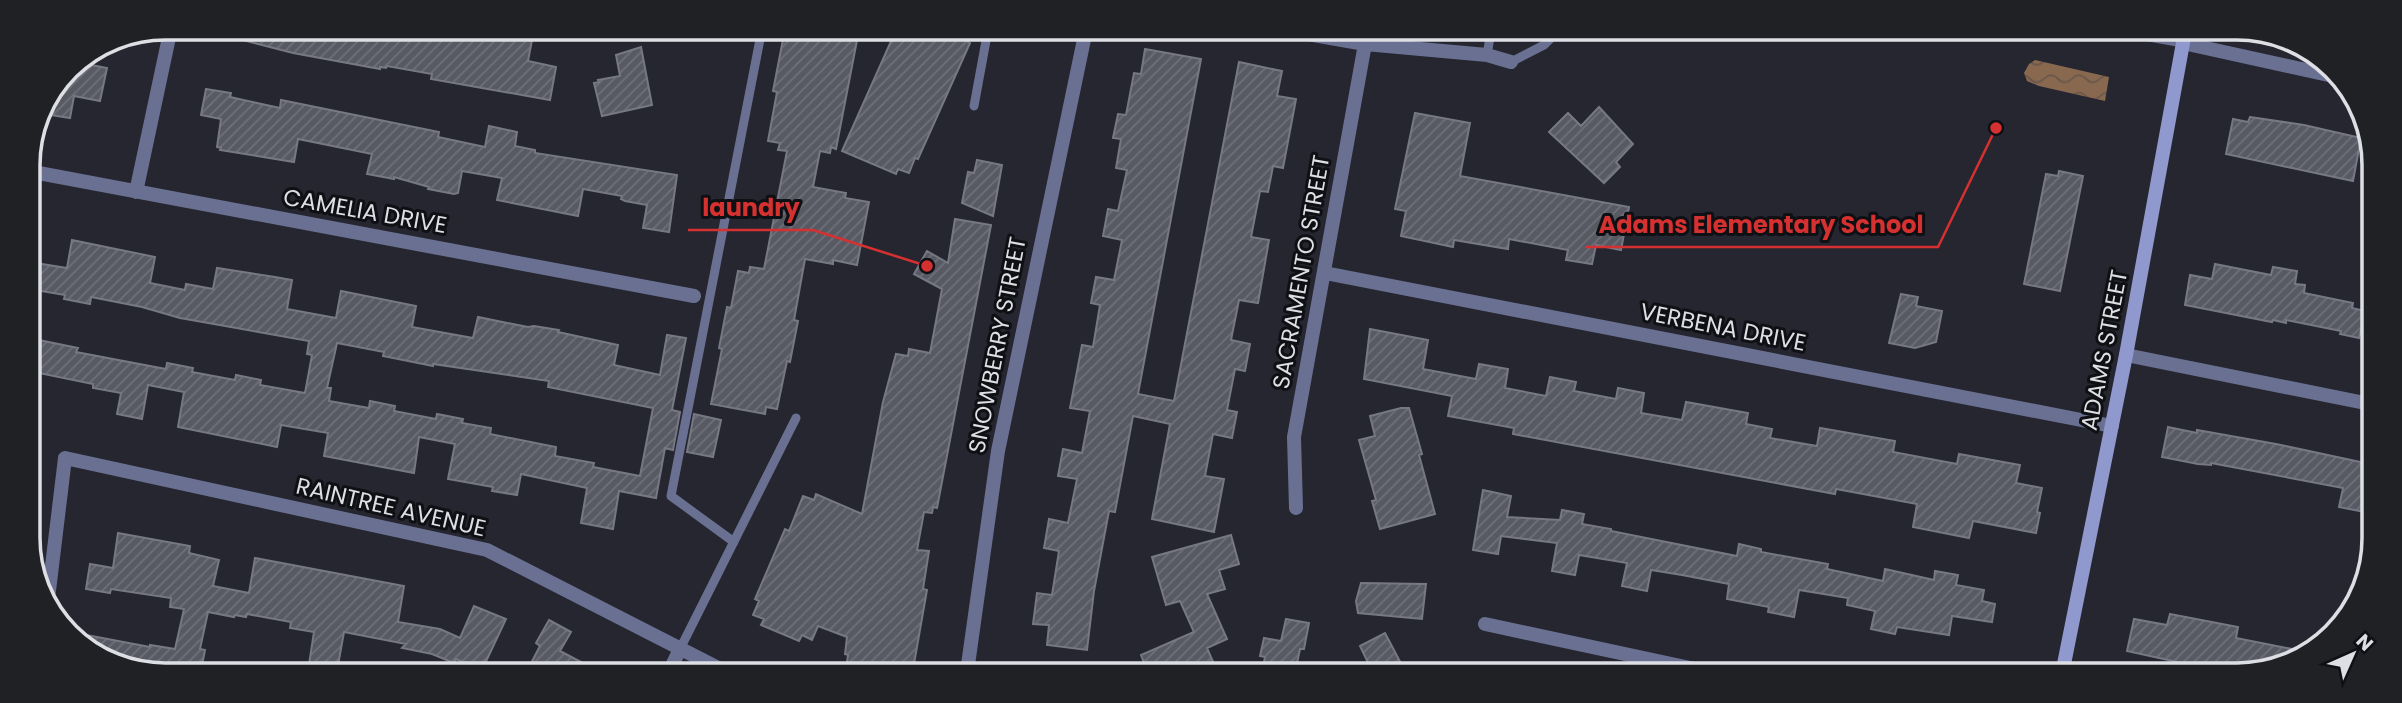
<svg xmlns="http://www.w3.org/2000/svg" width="2402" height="703" viewBox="0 0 2402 703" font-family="Poppins,sans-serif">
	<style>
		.water { fill: url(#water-waves) }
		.building { fill: url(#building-hatch); stroke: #767884; stroke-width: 2; fill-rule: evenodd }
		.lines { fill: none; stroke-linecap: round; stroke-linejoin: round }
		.service { stroke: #6a7091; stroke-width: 9 }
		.minor { stroke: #6a7091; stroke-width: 14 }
		.secondary { stroke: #9099ce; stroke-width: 14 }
		.labels { text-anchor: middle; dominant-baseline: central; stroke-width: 6; stroke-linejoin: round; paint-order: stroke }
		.street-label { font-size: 23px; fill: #dedfe5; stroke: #0f1014 }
		.rim { fill: none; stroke: #dedfe5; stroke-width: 3.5 }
		.leader { fill: none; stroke: #d63131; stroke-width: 2.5 }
		.callout-dot { fill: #d63131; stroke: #0f1014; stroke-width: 2.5 }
		.callout-label { font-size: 24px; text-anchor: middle; font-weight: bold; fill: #d63131; stroke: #0f1014; stroke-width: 6; stroke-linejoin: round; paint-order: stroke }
	</style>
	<defs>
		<pattern id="water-waves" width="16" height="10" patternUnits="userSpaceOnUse" patternTransform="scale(1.75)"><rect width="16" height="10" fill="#896850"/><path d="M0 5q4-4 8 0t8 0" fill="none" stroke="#6a574b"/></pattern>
		<pattern id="building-hatch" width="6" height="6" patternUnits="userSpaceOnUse" patternTransform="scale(1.75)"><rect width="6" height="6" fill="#575963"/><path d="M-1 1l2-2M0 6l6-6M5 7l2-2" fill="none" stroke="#6f7079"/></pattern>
	</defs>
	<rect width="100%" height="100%" fill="#252630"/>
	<!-- water -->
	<path class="water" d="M2035 60 2109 77 2105 101 2039 86 2027 81 2024 73 2029 64Z"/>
	<!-- building -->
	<path class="building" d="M224 28H350L349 33 385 40 388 28 481 29 532 40 528 61 556 67 550 100 431 79 432 74 387 66 386 68 380 67V69L293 53 223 35Z
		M785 29 859 30 836 149 831 147 830 153 820 151 813 187 846 193 845 198 869 202 857 265 833 260V264L805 259 794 320 798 321 790 362 787 361 777 409 766 407 765 414 711 404 722 349 719 348 727 307 731 308 738 271 749 273 750 267 764 269 787 151 778 150 780 143 768 141 777 92 773 91Z
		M896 30H958L969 35 967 41 970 43 918 159 915 158 909 173 898 169 896 174 842 151Z
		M641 47 652 105 602 116 594 83 599 82 598 80 620 76 616 55Z
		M1145 49 1201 59 1138 394 1174 401 1239 62 1282 71 1277 96 1296 99 1283 168 1273 166 1268 192 1260 191 1251 237 1269 240 1258 303 1239 300 1231 340 1250 344 1245 371 1235 369 1227 410 1237 412 1232 438 1213 434 1205 476 1224 479 1214 532 1152 519 1170 424 1133 416 1115 512 1109 511 1094 591 1087 650 1047 645 1049 625 1033 624 1037 593 1052 595 1059 551 1044 548 1049 519 1068 523 1077 479 1058 476 1063 449 1082 453 1090 411 1070 408 1082 345 1093 347 1100 305 1091 303 1096 277 1114 280 1122 240 1103 236 1108 209 1118 211 1127 170 1116 168 1121 139 1113 138 1118 114 1126 115 1134 73 1141 74Z
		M76 62 107 68 100 101 74 96 70 118 44 114 46 101 68 68Z
		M206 89 231 93 230 97 257 103 280 108 281 100 439 132 438 137 485 147 489 126 517 132 515 146 535 150V153L677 175 669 232 643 228 647 205 625 201 621 199 622 196 583 189 578 216 497 200 502 178 462 171 458 193 454 194 428 189 429 187 394 177V179L367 174 372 154 298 139 294 162 220 150 221 148 217 147 221 119 201 115Z
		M1599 107 1633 144 1616 162 1620 167 1604 183 1549 132 1568 113 1581 126Z
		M1415 113 1470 123 1460 176 1629 207 1621 250 1596 245 1592 264 1566 260 1568 250 1509 239 1508 249 1454 240 1453 247 1401 236 1406 211 1395 209Z
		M2250 117 2304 125 2361 138 2353 181 2226 154 2233 119 2248 122Z
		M977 160 1002 165 993 216 962 203 968 172 974 173Z
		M2059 171 2083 176 2060 291 2024 284 2046 174 2058 176Z
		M955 219 991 225 937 508 933 507 932 513 924 512 917 550 929 551 923 589 927 590 914 664 911 663 910 672H863L846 669 848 655 845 654 847 637 818 626 812 640 802 635 799 641 761 625 764 619 753 615 759 601 755 599 785 529 789 531 803 496 814 500 816 494 862 514 883 402 896 354 908 356 909 349 930 353 942 289 914 274 927 251 948 263Z
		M72 240 155 257 150 283 185 290 186 284 213 289 217 268 275 277 292 280 287 309 336 318 341 291 416 306 412 327 473 338 478 317 528 327 534 326 559 330 558 332 618 345 614 365 660 375 667 335 686 338 672 410 680 412 673 450 665 448 656 498 619 491 613 529 581 523 587 488 521 474 517 495 492 491 493 487 448 479 455 444 419 437 414 473 324 456 328 433 281 425 277 447 178 427 184 392 148 385 142 419 117 414 121 393 93 388V384L29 371V338L78 348 76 352 166 369 167 363 193 368 192 372 235 380 236 375 261 380 260 385 305 393 312 355 307 354 309 341 180 318 142 307 91 297 90 304 64 299 65 295 29 289V262L67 268ZM337 343 384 352 383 356 433 366V364L549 381 548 387 653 408 640 476 593 467 594 463 555 456 556 447 490 434 491 428 462 423 463 419 437 414 436 419 394 411 395 406 370 401 369 408 329 401 331 388H327Z
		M2215 264 2271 275 2273 267 2297 271 2295 284 2305 285 2304 293 2353 303 2352 308 2365 311 2359 338 2340 334 2341 331 2286 320V323L2273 320 2272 322 2185 305 2190 275 2212 279Z
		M1901 294 1918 297 1916 306 1942 311 1936 342 1915 348 1889 343Z
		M1370 329 1428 340 1423 369 1476 379 1479 364 1508 369 1505 388 1546 396 1550 377 1576 382 1574 391 1616 399 1618 388 1644 393 1641 413 1682 420 1686 402 1748 413 1746 424 1772 429 1770 438 1817 446 1820 428 1895 441 1893 452 1957 464 1959 454 2020 465 2016 483 2042 488 2037 512 2040 513 2036 533 1973 521 1969 538 1913 527 1917 504 1836 489 1835 494 1513 434 1514 428 1448 416 1452 396 1364 379Z
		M1401 408H1409L1422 454 1419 455 1435 514 1380 529 1372 501 1376 500 1359 440 1375 436 1370 416Z
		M694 414 721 420 713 457 687 452Z
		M2168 427 2197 433V430L2276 444 2370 464V513L2339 507 2343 488 2211 463V465L2198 464 2162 457Z
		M1483 490 1511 496 1507 517 1560 520 1562 510 1584 514 1582 524 1611 529V531L1737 556 1739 544 1761 549V552L1828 564 1827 569 1883 581 1885 569 1934 580 1935 571 1958 575 1956 585 1984 590 1982 601 1995 604 1992 622 1952 616 1949 635 1897 627 1895 634 1871 629 1875 611 1847 605 1848 598 1799 590 1794 617 1768 612 1769 607 1727 599 1729 584 1682 575 1651 570 1647 591 1622 586 1627 563 1579 555 1575 575 1552 571 1557 543 1501 536 1498 554 1473 550Z
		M118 533 190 546 189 553 219 560 213 586 249 593 255 558 404 586 398 622 440 629 460 638 474 606 506 619 482 670 456 659 454 663 432 654 402 648 406 644 344 632 337 671H308L314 632 290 628 291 622 247 614 246 617 235 615 234 617 208 612 200 649 205 650 201 671 130 670 70 633 71 632 150 647V645L175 649 184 609 170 607 171 598 111 589 110 593 86 589 90 564 113 568Z
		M1231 535 1239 564 1219 570 1225 589 1207 594 1227 639 1207 648 1214 664 1195 673H1148L1141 655 1194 632 1180 601 1166 605 1152 557Z
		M1361 583 1426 584 1422 619 1358 613 1356 601Z
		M2170 614 2238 627 2236 638 2307 652 2252 672 2234 669 2233 671 2223 669V672L2127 651 2134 619 2167 625Z
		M1286 619 1309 623 1304 649H1300L1295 673H1262L1265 657 1260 656 1264 638 1281 641Z
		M549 620 571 632 560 651 598 671H527L540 646 536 643Z
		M1385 633 1406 673H1373L1360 646Z"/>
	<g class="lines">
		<!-- service -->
		<path class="service" d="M2121 32 2183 43
			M1487 55 1491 31
			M1511 62 1544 45 1558 31
			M974 106 988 30
			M734 542 671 496 762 29
			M681 647 796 418"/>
		<!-- minor -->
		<path class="minor" d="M1285 30 1365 44 1487 55 1511 62
			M2183 43 2342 78
			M28 171 694 296
			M136 192 171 28
			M1325 273 2112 426
			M2126 355 2370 404
			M1296 508 1294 437 1365 44
			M48 599 65 458 487 550 726 672
			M1485 624 1718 674
			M669 672 681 647
			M967 672 998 451 1086 30"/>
		<!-- secondary -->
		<path class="secondary" d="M2062 674 2126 355 2185 32"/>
	</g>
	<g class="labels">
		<!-- street labels -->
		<g class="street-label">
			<text transform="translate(365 211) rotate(10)">CAMELIA DRIVE</text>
			<text transform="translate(1301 272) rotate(-80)">SACRAMENTO STREET</text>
			<text transform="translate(1723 327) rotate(11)">VERBENA DRIVE</text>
			<text transform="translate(997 345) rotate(-79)">SNOWBERRY STREET</text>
			<text transform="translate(2104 350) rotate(-79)">ADAMS STREET</text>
			<text transform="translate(391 507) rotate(13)">RAINTREE AVENUE</text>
		</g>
	</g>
	<!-- crop -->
	<path d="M0 0H2402V703H0ZM165 40H2237A125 125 0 0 1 2362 165V538A125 125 0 0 1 2237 663H165A125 125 0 0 1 40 538V165A125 125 0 0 1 165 40Z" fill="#202125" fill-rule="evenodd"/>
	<path class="rim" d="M165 40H2237A125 125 0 0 1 2362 165V538A125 125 0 0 1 2237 663H165A125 125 0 0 1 40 538V165A125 125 0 0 1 165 40Z"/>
	<!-- callouts -->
	<path class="leader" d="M927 266L813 230H688M1996 128L1938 247H1585"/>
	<g class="callout-dot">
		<circle cx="927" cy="266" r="7"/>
		<circle cx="1996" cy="128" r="7"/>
	</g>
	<g class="callout-label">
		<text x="751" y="216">laundry</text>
		<text x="1761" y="233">Adams Elementary School</text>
	</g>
	<!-- north arrow -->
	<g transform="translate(2353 654) rotate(45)" stroke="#0f1014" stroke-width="5" paint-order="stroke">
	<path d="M0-5L12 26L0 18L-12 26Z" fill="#dedfe5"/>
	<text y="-10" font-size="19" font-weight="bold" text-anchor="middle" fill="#dedfe5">N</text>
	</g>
</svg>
